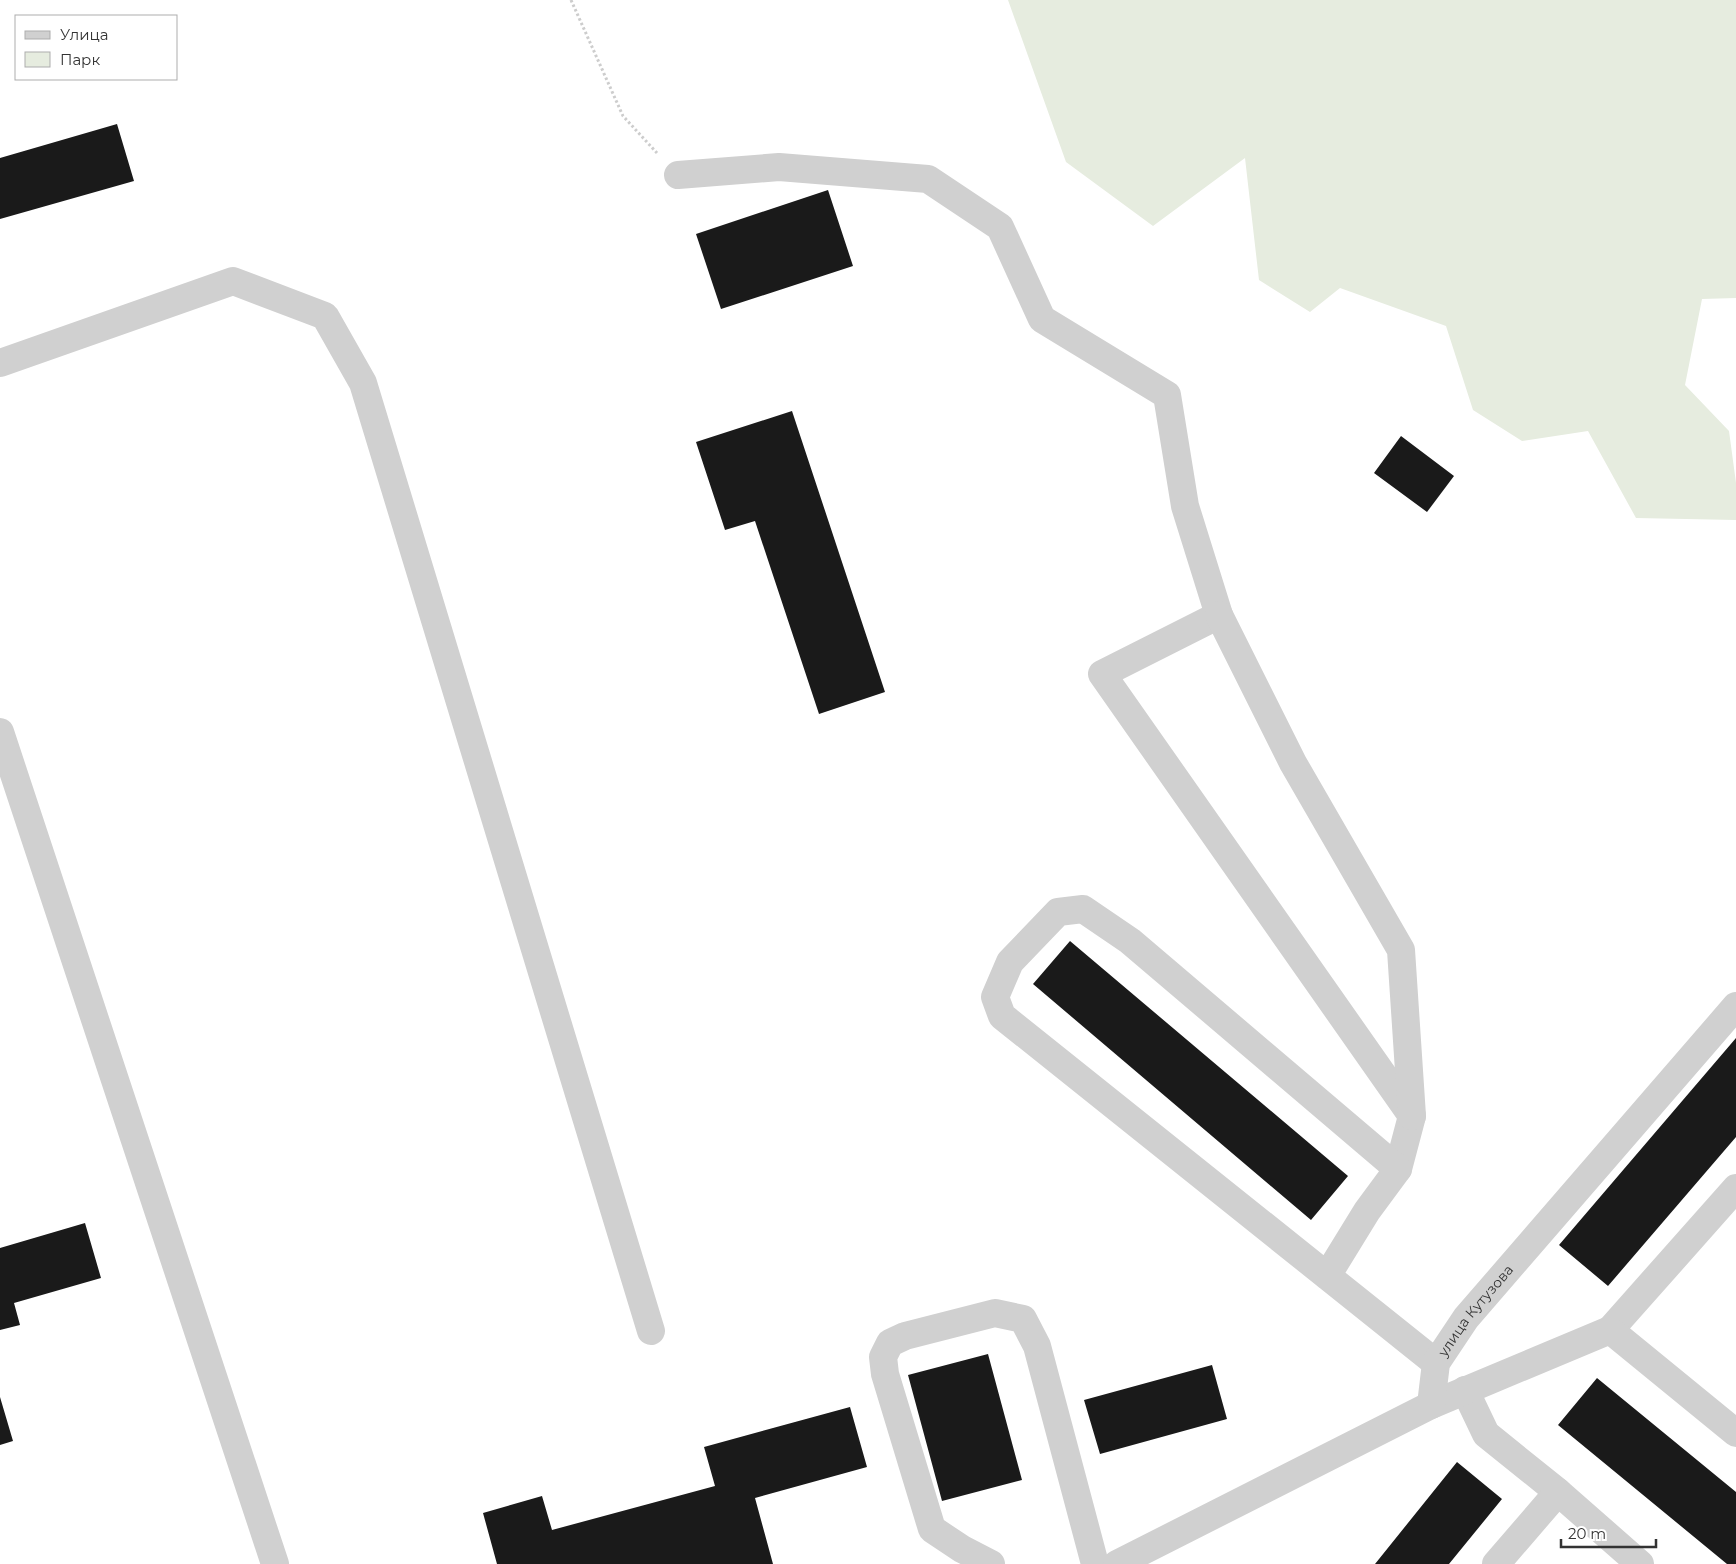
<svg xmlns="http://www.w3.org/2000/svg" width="1736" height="1564" viewBox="0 0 1736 1564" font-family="Montserrat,sans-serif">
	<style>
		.green { fill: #e6ecdf }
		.building { fill: #1a1a1a }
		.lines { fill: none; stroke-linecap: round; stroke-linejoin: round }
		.path { stroke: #cdcdcd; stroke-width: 3; stroke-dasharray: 2.5 2.5; stroke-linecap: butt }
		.minor { stroke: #d0d0d0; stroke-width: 28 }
		.labels { text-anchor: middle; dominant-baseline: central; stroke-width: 5; stroke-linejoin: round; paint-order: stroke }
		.street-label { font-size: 14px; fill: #333; stroke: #fff }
	</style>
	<rect width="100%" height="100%" fill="#fff"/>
	<!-- green -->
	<path class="green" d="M1008 0H1736V298L1702 299 1685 385 1729 431 1736 483V520L1636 518 1588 431 1522 441 1473 410 1446 326 1340 288 1310 312 1259 280 1245 158 1153 226 1066 162Z"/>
	<!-- building -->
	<path class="building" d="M117 124 134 181 0 219V158Z
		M828 190 853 266 721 309 696 234Z
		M792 411 885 692 819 714 755 521 725 530 696 442Z
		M1401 436 1454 476 1427 512 1374 473Z
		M1070 941 1348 1176 1311 1220 1033 984Z
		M1736 1038V1137L1608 1286 1559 1245Z
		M85 1223 101 1278 14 1303 20 1325 0 1330V1248Z
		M988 1354 1022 1480 942 1501 908 1375Z
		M1212 1365 1227 1419 1100 1454 1084 1400Z
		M1597 1378 1736 1492V1564H1727L1558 1425Z
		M0 1397 13 1441 0 1445Z
		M850 1407 867 1467 755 1498 773 1564H497L483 1513 542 1496 552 1530 715 1486 704 1447Z
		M1457 1462 1502 1499 1449 1564H1375Z"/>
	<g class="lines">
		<!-- path -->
		<path class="path" d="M571 0 623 116 657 153"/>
		<!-- minor -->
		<g class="minor">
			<path d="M678 175 779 167 928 179 1000 227 1042 319 1167 395 1185 506 1219 615 1102 674 1412 1116 1398 1169"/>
			<path d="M0 363 233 281 325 316 363 383 651 1331"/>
			<path d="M1219 615 1293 763 1401 950 1412 1116"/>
			<path d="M0 732 275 1564"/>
			<path d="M1327 1276 1367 1211 1398 1169 1130 941 1083 909 1058 912 1010 962 995 997 1002 1016 1436 1363"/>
			<path d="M1610 1330 1736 1188"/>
			<path d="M1465 1390 1486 1434 1558 1492 1640 1564"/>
			<path d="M1431 1405 1610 1330 1736 1433"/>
			<path d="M991 1564 962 1549 932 1529 885 1374 883 1357 890 1343 905 1336 995 1313 1023 1319 1037 1346 1095 1564"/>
			<path id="s1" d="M1117 1564 1431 1405 1436 1363 1466 1318 1736 1006"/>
			<path d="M1496 1564 1558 1492"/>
		</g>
	</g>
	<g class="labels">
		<!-- street labels -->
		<g class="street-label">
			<text stroke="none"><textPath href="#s1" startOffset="460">улица Кутузова</textPath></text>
		</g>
	</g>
	<!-- legend -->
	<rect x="15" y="15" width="162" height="65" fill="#ffffff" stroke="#adadad"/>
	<rect x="25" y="31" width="25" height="8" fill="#d0d0d0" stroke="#adadad"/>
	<text x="60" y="40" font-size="15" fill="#333333">Улица</text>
	<rect x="25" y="52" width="25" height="15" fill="#e6ecdf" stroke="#adadad"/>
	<text x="60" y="65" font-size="15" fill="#333333">Парк</text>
	<!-- scale -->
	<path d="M1561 1539v8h95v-8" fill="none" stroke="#333333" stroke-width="2.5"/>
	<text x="1568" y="1539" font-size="15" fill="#333333" stroke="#ffffff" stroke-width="4" paint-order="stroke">20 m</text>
</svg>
